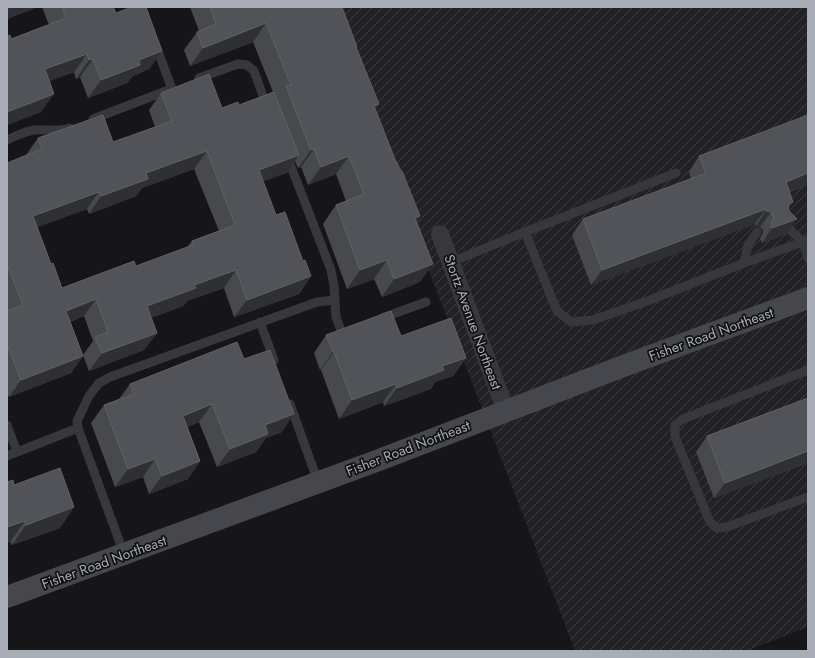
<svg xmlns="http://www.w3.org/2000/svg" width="815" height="658" viewBox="0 0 815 658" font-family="Jost,sans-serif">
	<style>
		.industrial { fill: url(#industrial-furrows) }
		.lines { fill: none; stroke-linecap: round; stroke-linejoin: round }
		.lane { stroke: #37383d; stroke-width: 9 }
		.street { stroke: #37383d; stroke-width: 18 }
		.secondary { stroke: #45474d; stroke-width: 22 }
		.wall { fill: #47494d; fill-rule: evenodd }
		.shaded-wall { fill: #2f3033 }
		.building { fill: #525359; stroke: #5f6168; fill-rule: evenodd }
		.labels { text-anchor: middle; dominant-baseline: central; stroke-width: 3.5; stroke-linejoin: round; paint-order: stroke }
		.street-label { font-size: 14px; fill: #a8adb8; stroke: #111113 }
	</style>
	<defs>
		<pattern id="industrial-furrows" width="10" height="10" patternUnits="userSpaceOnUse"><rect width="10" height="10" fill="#222225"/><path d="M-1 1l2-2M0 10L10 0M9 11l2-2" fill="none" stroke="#3f3f43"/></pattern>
	</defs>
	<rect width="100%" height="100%" fill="#161618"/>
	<!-- industrial -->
	<path class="industrial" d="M326 7H808V627L747 651H575L470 377Z"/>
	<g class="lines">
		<!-- lane -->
		<path class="lane" d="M155 43 172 89
			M199 78 238 64 247 65 254 71 267 107
			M93 119 171 89
			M7 140C16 136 25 131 34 130 47 129 57 132 70 128
			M287 156 331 270 334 286 336 317 342 333
			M525 232 557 311 571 322 593 320 650 300 744 263 803 242 783 223
			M808 240 803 242 808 258
			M451 262 525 232 676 173
			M744 263 748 245 757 232
			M382 318 426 302
			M260 322 274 360
			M808 370 683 419 675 425V437L710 522 717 528 727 527 808 497
			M290 404 318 482
			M7 425 17 452
			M7 456 78 428
			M124 554 78 428 77 421 89 396 99 383 110 377 317 302 335 300"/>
		<!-- street -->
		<path class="street" d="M440 234 506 411"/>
		<!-- secondary -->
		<path class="secondary" d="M7 597 379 460 626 365 808 298"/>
	</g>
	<!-- wall -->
	<path class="wall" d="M7 7H38L7 19Z
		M42 7H113L116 13 162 51 149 69 133 76 127 83 88 98 80 77 76 79 74 72 49 81 41 112 7 125V36L11 39 49 25Z
		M190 7H342L356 48 375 109 416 222 420 282 382 297 374 279 347 289 323 224 336 205 346 201 336 174 308 185 301 167 298 168 295 161 287 173 263 181 276 215 311 276 299 294 234 317 224 288 187 301 183 306 151 318 157 333 144 350 89 371 83 355 93 341 84 316 70 322 83 356 71 373 9 397 7 393V163L26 155 38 138 113 142 155 127 149 110 161 93 222 108 239 105 273 92 253 42 190 66 184 50 197 32 199 31ZM194 169 219 231 192 241 187 247 136 266 62 288 51 264 37 227 87 209 89 214 136 196 142 188Z
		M808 115V185L790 192 793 202 788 209 786 234 762 243 760 238 763 233V230L760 227 756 226 755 224 591 285 572 235 583 219 691 179 689 172 699 156Z
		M326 335 401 336 466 358 453 376 435 382 431 389 384 406 383 402 339 419 321 370H320L314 353Z
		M244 359 282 432 266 438 256 452 217 467 199 422 187 427 200 461 188 479 149 494 143 477 115 487 91 423 104 405 119 399 130 384Z
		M808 398V463L714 498 696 452 707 436Z
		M14 485 74 507 60 528 12 545 10 542Z"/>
	<!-- shaded-wall -->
	<path class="shaded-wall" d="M10 7H38L7 19V11Z
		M266 23 253 42 190 66 203 48Z
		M162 51 149 69 133 76 127 83 88 98 101 80 139 60Z
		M87 54 74 72 32 88 45 69Z
		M93 59 80 77 76 79 89 60Z
		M54 94 41 112 7 125V112Z
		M379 104 366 123 374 106Z
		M314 149 301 167 298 168 311 150Z
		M207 151 194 169 142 188 136 196 89 214 101 196 146 173Z
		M299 155 287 173 246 188 259 170Z
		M349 156 336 174 308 185 321 167Z
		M808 173V185L775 197 786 182Z
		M99 192 87 209 20 234 33 216Z
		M793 202 783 217 789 204Z
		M766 209 755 224 591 285 602 270Z
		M766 211 771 212 760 227 756 226Z
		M420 216 407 235 415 218Z
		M797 219 786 234 762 243 772 228Z
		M387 260 374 279 347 289 360 270Z
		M433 264 420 282 382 297 394 279Z
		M236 270 224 288 187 301 183 306 134 324 147 306 194 285Z
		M311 276 299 294 234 317 247 300Z
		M96 299 84 316 53 328 66 311Z
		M157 333 144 350 89 371 102 353Z
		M333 352H334L321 370H320Z
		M83 356 71 373 9 397 21 380Z
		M466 358 453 376 435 382 431 389 384 406 397 388 442 366Z
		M396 384 383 402 339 419 352 400Z
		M212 404 199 422 170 433 183 416Z
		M294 414 282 432 266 438 256 452 217 467 230 449 265 425Z
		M808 451V463L714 498 725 483Z
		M155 459 143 477 115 487 128 469Z
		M200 461 188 479 149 494 162 476Z
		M74 507 60 528 12 545 26 525Z
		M25 521 10 542 7 543V527Z"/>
	<!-- building -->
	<path class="building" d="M62 7H113L116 13 132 7H146L162 51 139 60 140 65 101 80 93 59 89 60 87 54 45 69 54 94 7 112V36L10 35 11 39 66 18Z
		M210 7H342L357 47H356L379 104 374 106 396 162V161L401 171H402L420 216 415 218 433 264 394 279 387 260 360 270 336 205 364 194 349 156 321 167 314 149 311 150 286 86 291 85 266 23 203 48 197 32 216 24Z
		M209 74 222 108 238 102 239 105 274 92 299 155 259 170 276 215 285 212 303 261 305 260 311 276 247 300 236 270 194 285 196 288 147 306 157 333 102 353 95 337 108 332 96 299 66 311 83 356 21 380 7 344V311L23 305 7 264V163L42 149 38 138 103 115 113 142 172 121 161 93ZM207 151 235 225 192 241 193 245 136 266 134 261 62 288 53 263 51 264 33 216 99 192 101 196 148 179 146 173Z
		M808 115V173L786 182 793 202 789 204 788 209 790 212 797 219 772 228 771 223 774 218 773 215 771 212 766 211V209L602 270 583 219 706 173 699 156Z
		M391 311 401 336 451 318 466 358 442 366 444 370 397 388 396 384 352 400 334 352H333L326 335Z
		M237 342 244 359 270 350 294 414 265 425 268 434 230 449 212 404 183 416 200 461 162 476 155 459 128 469 104 405 134 394 130 384Z
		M808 398V451L725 483 707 436Z
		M60 468 74 507 26 525 25 521 7 527V482L13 480 14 485Z"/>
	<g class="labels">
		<!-- street labels -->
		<g class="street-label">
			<text transform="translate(473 322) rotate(70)">Stortz Avenue Northeast</text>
			<text transform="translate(711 334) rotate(-20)">Fisher Road Northeast</text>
			<text transform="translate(408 448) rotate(-21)">Fisher Road Northeast</text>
			<text transform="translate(104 562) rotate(-20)">Fisher Road Northeast</text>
		</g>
	</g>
	<!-- border -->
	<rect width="815" height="658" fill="none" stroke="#a8adb8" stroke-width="16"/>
</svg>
